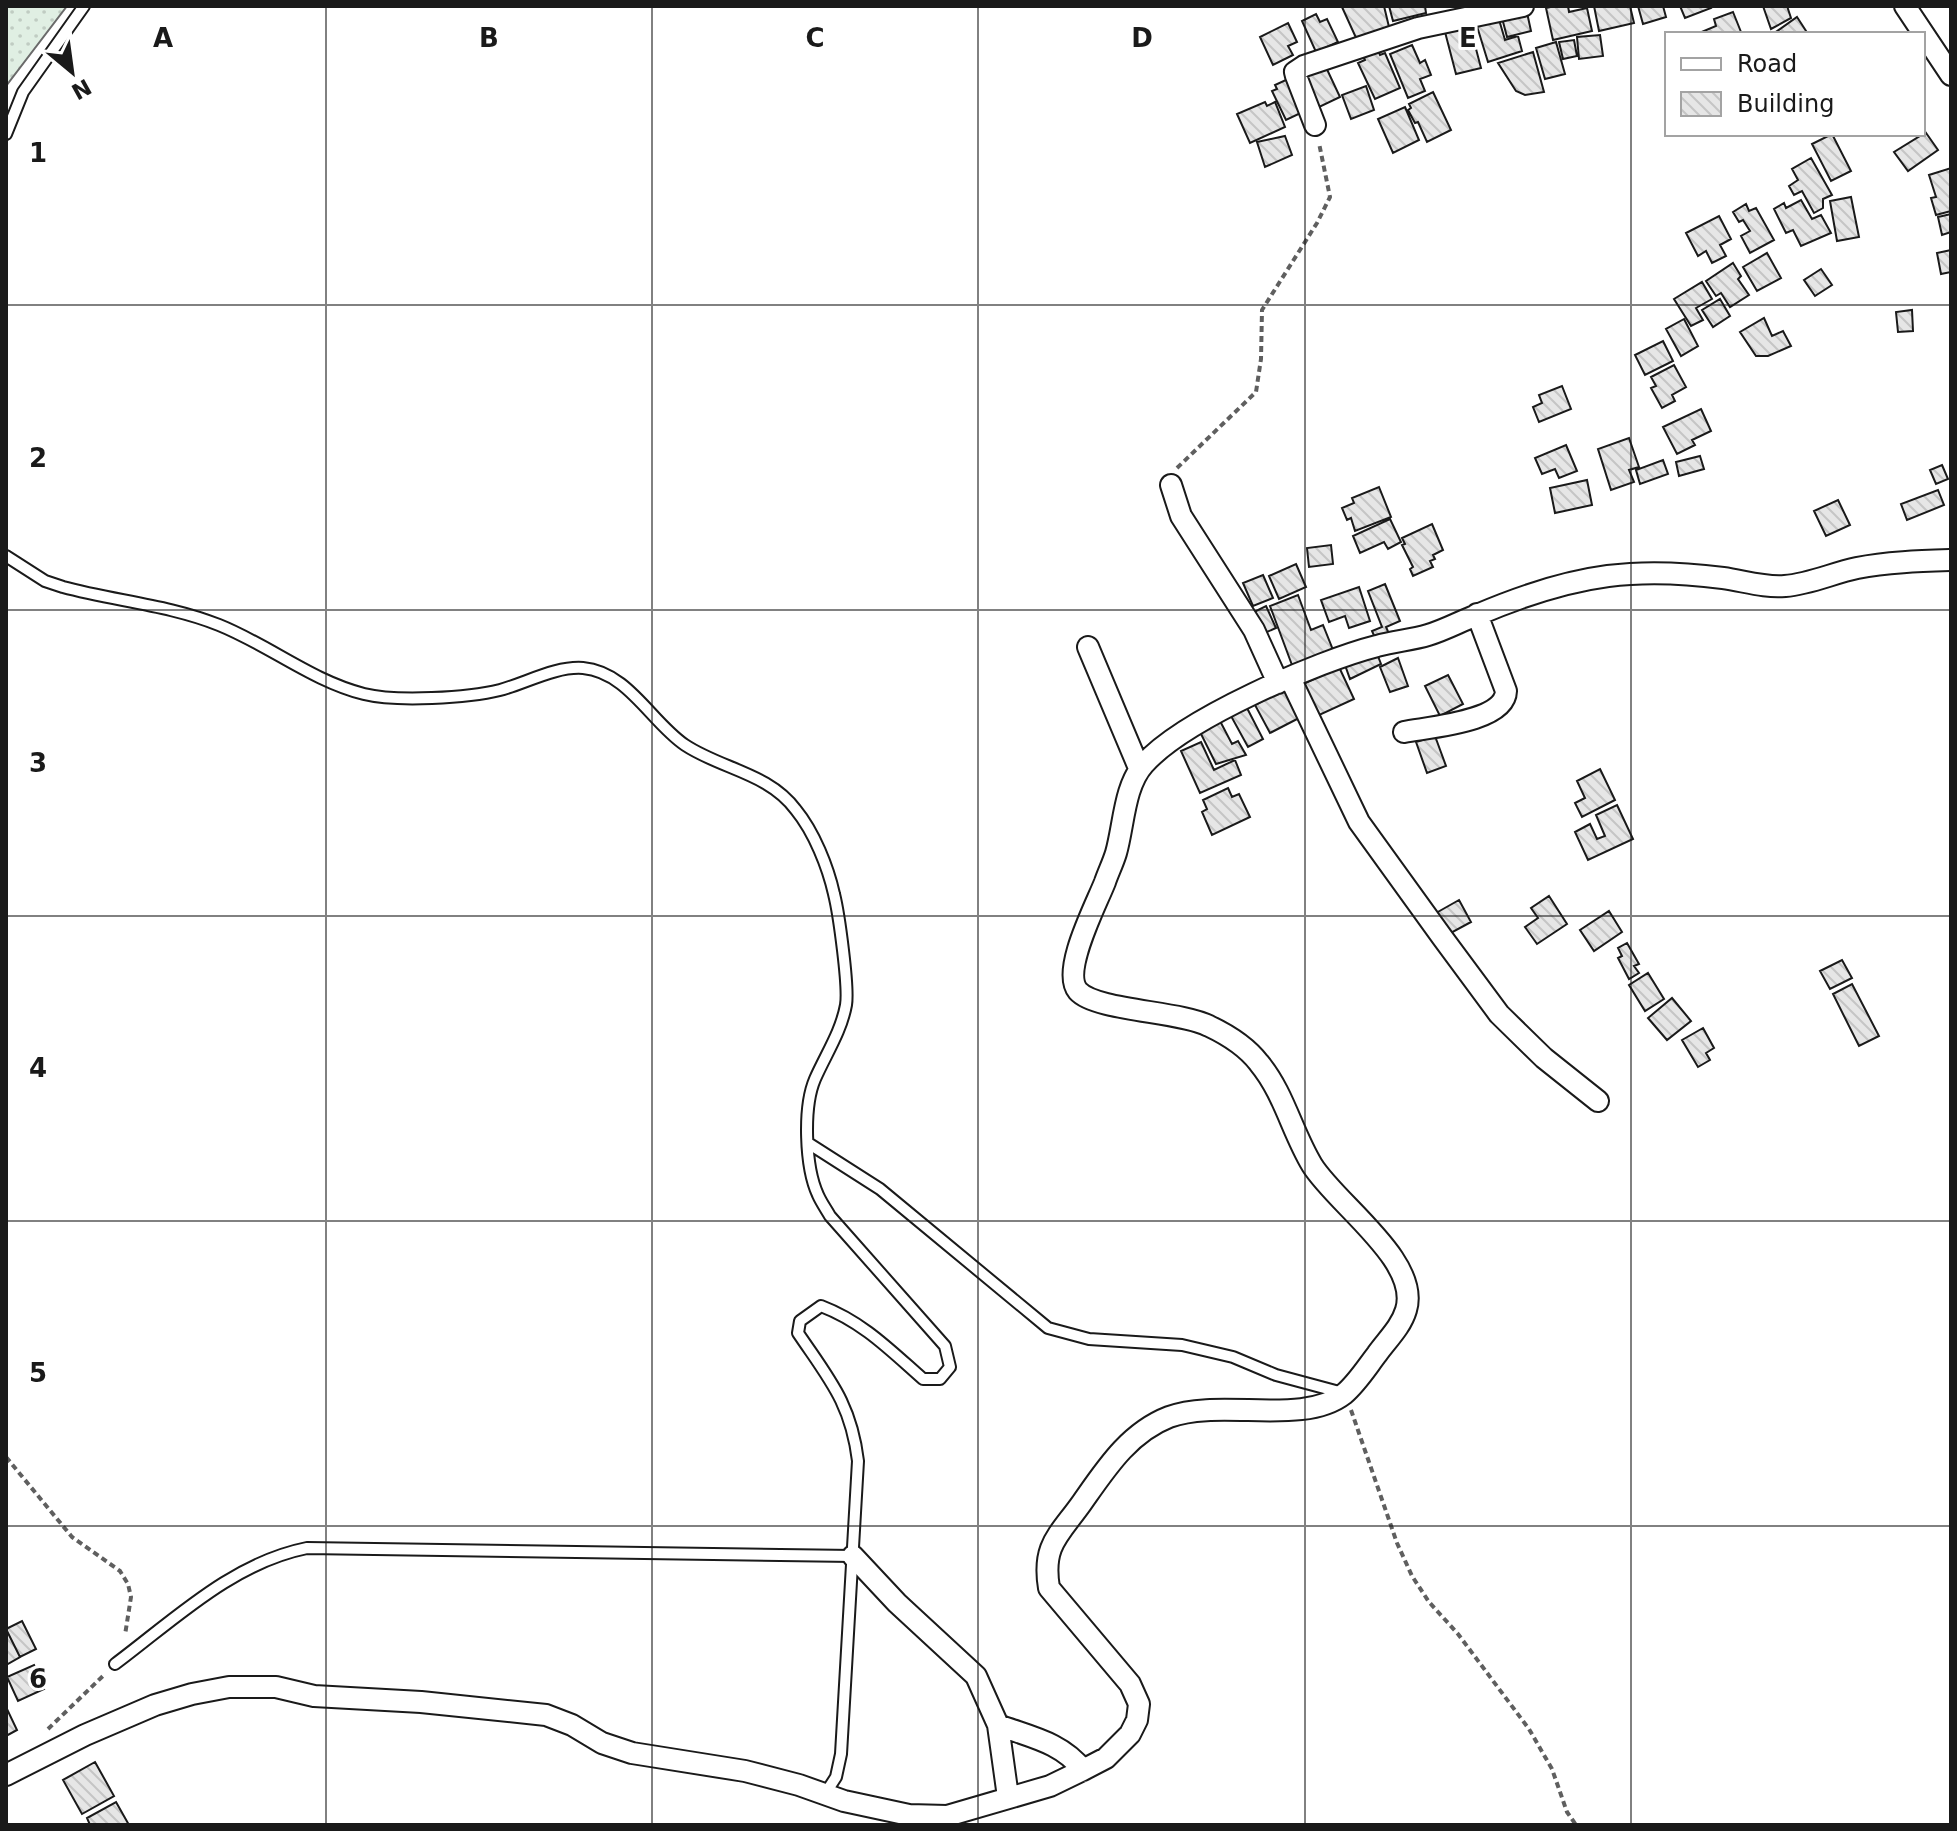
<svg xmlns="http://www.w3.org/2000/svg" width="1957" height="1831" viewBox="0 0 1957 1831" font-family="'DejaVu Sans',sans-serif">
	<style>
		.grass { fill: url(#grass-dots); stroke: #6a6a6a; stroke-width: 2 }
		.building { fill: url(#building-back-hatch); stroke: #1a1a1a; stroke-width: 2 }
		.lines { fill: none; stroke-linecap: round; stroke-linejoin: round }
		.service-casing { stroke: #1a1a1a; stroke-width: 14 }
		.minor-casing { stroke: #1a1a1a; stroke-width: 24 }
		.path { stroke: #5f5f5f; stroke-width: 4; stroke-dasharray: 6 4; stroke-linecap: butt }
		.service { stroke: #fff; stroke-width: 10 }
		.minor { stroke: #fff; stroke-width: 20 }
		.grid { fill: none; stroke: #1a1a1a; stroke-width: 2; stroke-opacity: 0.55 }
		.grid-label { font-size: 26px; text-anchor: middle; font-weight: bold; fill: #1a1a1a; stroke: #fff; stroke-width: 6; stroke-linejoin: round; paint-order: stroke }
	</style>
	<defs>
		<pattern id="grass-dots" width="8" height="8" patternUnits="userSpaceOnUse" patternTransform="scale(2)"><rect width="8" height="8" fill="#e0efe3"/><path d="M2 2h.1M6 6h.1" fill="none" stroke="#c0ccc2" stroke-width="1.8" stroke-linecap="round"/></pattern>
		<pattern id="building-back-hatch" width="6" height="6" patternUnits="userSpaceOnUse" patternTransform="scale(2)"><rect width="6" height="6" fill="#e6e6e6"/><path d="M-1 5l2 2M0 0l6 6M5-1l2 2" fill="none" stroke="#c5c5c5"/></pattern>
	</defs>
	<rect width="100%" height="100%" fill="#fff"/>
	<!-- grass -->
	<path class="grass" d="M6 6H67L6 86Z"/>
	<!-- building -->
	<path class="building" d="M1345 6H1384L1389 27 1357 40 1342 7Z
		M1389 6H1425L1426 13 1393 21Z
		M1555 6H1568L1569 12 1587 8 1592 31 1553 40 1546 8Z
		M1594 6H1630L1634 23 1599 31Z
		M1638 6H1663L1666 17 1643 24Z
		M1680 6H1710L1711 8 1685 18Z
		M1763 6H1787L1791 18 1771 29Z
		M1526 8 1531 31 1507 37 1501 14Z
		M1733 12 1741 32 1697 34 1716 26 1714 19Z
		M1316 14 1320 22 1327 19 1338 42 1316 52 1302 21Z
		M1498 16 1505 40 1518 36 1522 51 1488 62 1476 23Z
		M1797 17 1808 34H1773Z
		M1288 23 1297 42 1288 46 1293 55 1273 65 1260 37Z
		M1470 26 1481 68 1456 74 1445 32Z
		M1600 35 1603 56 1579 59 1577 37Z
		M1574 40 1577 56 1563 59 1559 42Z
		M1556 42 1565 74 1545 79 1536 48Z
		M1412 45 1420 63 1425 60 1431 75 1420 79 1425 91 1408 98 1390 54Z
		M1377 48 1380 55 1385 53 1400 88 1375 99 1358 63 1365 60 1362 54Z
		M1533 52 1544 92 1525 95 1516 91 1498 63Z
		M1324 63 1340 97 1315 109 1299 75Z
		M1288 79 1307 110 1286 120 1272 91 1277 89 1275 85Z
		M1366 86 1374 110 1351 119 1342 95Z
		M1433 92 1451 130 1427 142 1418 122 1415 123 1408 110 1411 108 1409 104Z
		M1265 102 1267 106 1275 102 1285 127 1250 143 1237 114Z
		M1405 107 1419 140 1393 153 1378 119Z
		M1924 130 1938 150 1908 171 1894 152 1923 134Z
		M1832 134 1851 171 1831 181 1812 144Z
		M1285 136 1292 155 1265 167 1257 142Z
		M1811 158 1832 195 1823 199V208L1814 213 1802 191 1794 195 1789 186 1798 180 1792 169Z
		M1951 168V211L1936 215 1931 198 1936 197 1929 175Z
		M1851 197 1859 237 1837 241 1830 201Z
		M1801 200 1812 219 1821 215 1831 233 1801 246 1793 230 1786 233 1774 209 1784 203 1786 208Z
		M1746 204 1749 211 1756 208 1774 240 1750 253 1741 236 1750 231 1743 220 1739 222 1733 212Z
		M1951 214V232L1942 235 1938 217Z
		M1719 216 1731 239 1720 245 1726 256 1712 263 1706 251 1698 256 1686 233Z
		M1951 250V272L1941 274 1937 253Z
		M1767 253 1781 278 1757 291 1743 267Z
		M1733 263 1741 276 1738 279 1749 295 1730 307 1721 293 1716 296 1706 281Z
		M1821 269 1832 285 1815 296 1804 280Z
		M1702 282 1712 299 1696 308 1703 320 1691 326 1674 299Z
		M1720 299 1730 316 1713 327 1702 310Z
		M1912 310 1913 331 1898 332 1896 312Z
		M1764 318 1772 336 1783 331 1791 346 1768 356H1756L1740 332Z
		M1684 319 1698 346 1681 356 1666 329Z
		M1663 341 1673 361 1645 375 1635 355Z
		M1674 365 1686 387 1672 395 1675 401 1662 408 1651 388 1656 386 1651 377Z
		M1562 386 1571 409 1539 422 1533 407 1542 403 1539 395Z
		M1701 409 1711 431 1692 440 1695 445 1677 454 1663 427Z
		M1629 438 1639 467 1629 470 1634 482 1611 490 1598 449Z
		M1566 445 1577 471 1559 478 1555 469 1542 474 1535 458Z
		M1700 456 1704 469 1679 476 1676 462Z
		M1663 460 1668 474 1640 484 1636 470Z
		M1942 465 1948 479 1936 484 1930 470Z
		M1587 480 1592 505 1555 513 1550 488Z
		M1379 487 1391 517 1355 531 1351 518 1347 520 1342 508 1354 503 1352 498Z
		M1938 490 1944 505 1907 520 1901 504Z
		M1838 500 1850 525 1826 536 1814 511Z
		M1390 519 1401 542 1388 549 1384 542 1360 553 1353 536Z
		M1432 524 1443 550 1433 555 1435 559 1430 561 1433 567 1413 576 1410 569 1413 567 1402 545 1405 544 1402 538Z
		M1331 545 1333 564 1309 567 1307 548Z
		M1296 564 1306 587 1279 599 1269 576Z
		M1263 575 1273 598 1253 606 1243 583Z
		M1385 584 1400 621 1386 627 1390 636 1377 642 1372 631 1382 627 1368 591Z
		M1359 587 1370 621 1349 628 1345 616 1329 622 1321 600Z
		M1298 595 1311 630 1323 625 1333 650 1292 665 1270 606Z
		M1266 606 1276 628 1260 635 1250 614Z
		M1376 651 1381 664 1350 679 1345 665Z
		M1398 658 1408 686 1390 692 1380 667Z
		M1339 667 1354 699 1317 716 1303 684Z
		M1448 675 1463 704 1440 716 1425 686Z
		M1286 688 1301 717 1270 733 1255 705Z
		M1247 708 1263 739 1248 747 1231 716Z
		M1220 721 1232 744 1238 741 1246 755 1216 764 1200 732Z
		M1435 736 1446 766 1427 773 1416 742Z
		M1201 742 1214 770 1235 760 1241 775 1200 793 1181 751Z
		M1600 769 1615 800 1582 817 1575 803 1585 798 1577 781Z
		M1228 788 1232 797 1239 794 1250 817 1212 835 1202 812 1207 809 1203 800Z
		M1617 805 1633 839 1588 860 1575 832 1590 824 1597 839 1605 836 1596 815Z
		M1549 896 1567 924 1537 944 1525 927 1538 918 1531 908Z
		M1459 900 1471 922 1449 934 1436 913Z
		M1609 911 1622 932 1594 951 1580 930Z
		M1627 943 1639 964 1634 966 1639 973 1629 979 1618 958 1622 956 1618 948Z
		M1842 960 1852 978 1830 989 1820 971Z
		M1648 973 1664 999 1645 1011 1629 985Z
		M1852 984 1879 1036 1859 1046 1833 994Z
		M1672 998 1691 1021 1667 1040 1648 1018Z
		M1703 1028 1714 1048 1706 1053 1710 1060 1698 1067 1682 1040Z
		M22 1621 36 1649 20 1657 6 1629Z
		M6 1629 20 1657 6 1665Z
		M34 1665 44 1689 18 1701 7 1677Z
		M6 1707 17 1730 6 1736Z
		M95 1762 114 1796 82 1814 63 1780Z
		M116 1802 129 1825H90L87 1818Z"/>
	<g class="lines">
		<!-- service casing -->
		<g class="service-casing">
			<path id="service" d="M6 134 23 92 84 6
				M6 556 45 581 63 587C115 601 169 605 219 625 269 645 312 681 364 694 396 702 468 698 500 690 526 683 556 666 583 668 628 672 651 722 685 745 721 769 769 773 796 810 814 832 828 867 834 894 839 914 849 987 846 1005 841 1032 826 1054 815 1079 803 1107 805 1167 818 1195 821 1202 826 1209 830 1216L945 1346 950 1367 940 1379H923C890 1350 863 1322 821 1306L800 1321 798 1333C829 1379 851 1403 858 1461L841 1754 836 1777 825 1794
				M808 1143 880 1189 1048 1328 1089 1339 1182 1345 1233 1357 1276 1375 1343 1393
				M115 1664C174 1620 232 1563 307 1548L853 1556"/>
		</g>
		<!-- minor casing -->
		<g class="minor-casing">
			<path id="minor" d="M1905 6 1951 75
				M1315 125 1296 76 1295 72 1304 66 1418 28 1523 6
				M1171 485 1181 516 1254 630 1278 683
				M1088 647 1139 768
				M1290 678 1359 822 1442 937 1499 1014 1544 1058 1598 1101
				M1404 732C1429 727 1505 722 1506 691L1477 614
				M853 1556 897 1603 976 1676 998 1725 1008 1797
				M998 1725C1030 1737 1061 1742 1083 1770
				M6 1775 85 1735 155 1705 192 1694 229 1687H276L314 1696 421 1702 546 1715 572 1725 602 1743 632 1753 745 1771 799 1785 844 1801 909 1815 947 1816 1050 1786 1083 1770 1106 1758 1130 1734 1137 1720 1139 1704 1130 1684 1049 1588C1042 1546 1058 1536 1081 1504 1105 1470 1128 1433 1169 1417 1220 1398 1303 1426 1344 1394 1357 1383 1367 1367 1377 1354 1387 1340 1401 1327 1406 1310 1421 1261 1336 1204 1312 1165 1292 1132 1284 1093 1259 1063 1246 1046 1228 1035 1209 1026 1180 1011 1096 1011 1078 991 1061 971 1096 905 1105 882 1108 873 1113 863 1116 853 1124 825 1124 786 1144 764 1184 719 1318 661 1377 646 1394 641 1412 640 1428 635 1445 630 1461 621 1477 615 1519 597 1562 582 1608 576 1646 571 1685 573 1723 578 1744 581 1765 588 1785 586 1810 584 1833 573 1857 568 1887 562 1920 561 1951 560"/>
		</g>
		<!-- path -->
		<path class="path" d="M1177 468 1256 392 1261 359 1262 310 1317 223 1330 197 1319 143
			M1351 1410 1397 1543 1412 1576 1429 1602 1458 1634 1529 1729 1552 1769 1567 1812 1576 1825
			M6 1457 72 1537 120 1571 128 1584 131 1597 125 1635
			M48 1729 105 1674"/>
		<!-- service -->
		<use href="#service" class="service"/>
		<!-- minor -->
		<use href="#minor" class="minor"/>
	</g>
	<!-- grid -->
	<path class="grid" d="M326 6V1825M652 6V1825M978 6V1825M1305 6V1825M1631 6V1825M6 305H1951M6 610H1951M6 916H1951M6 1221H1951M6 1526H1951"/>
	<g class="grid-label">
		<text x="163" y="47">A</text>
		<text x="489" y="47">B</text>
		<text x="815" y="47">C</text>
		<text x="1142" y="47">D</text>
		<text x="1468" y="47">E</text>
		<text x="38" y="162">1</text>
		<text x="38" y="467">2</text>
		<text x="38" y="772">3</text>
		<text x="38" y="1077">4</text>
		<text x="38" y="1382">5</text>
		<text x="38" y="1688">6</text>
	</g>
	<!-- border -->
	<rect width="1957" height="1831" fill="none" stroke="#1a1a1a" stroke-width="16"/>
	<!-- legend -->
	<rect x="1665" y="32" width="260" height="104" fill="#ffffff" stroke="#a3a3a3" stroke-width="2"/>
	<rect x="1681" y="58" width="40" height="12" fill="#ffffff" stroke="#a3a3a3" stroke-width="2"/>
	<text x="1737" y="72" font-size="24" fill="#1a1a1a">Road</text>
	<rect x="1681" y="92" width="40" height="24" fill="url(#building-back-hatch)" stroke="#a3a3a3" stroke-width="2"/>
	<text x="1737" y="112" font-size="24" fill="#1a1a1a">Building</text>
	<!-- north arrow -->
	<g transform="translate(72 72) rotate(151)" stroke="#ffffff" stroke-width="6" paint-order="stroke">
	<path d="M0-6L14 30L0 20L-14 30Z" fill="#1a1a1a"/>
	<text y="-12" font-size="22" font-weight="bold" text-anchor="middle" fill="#1a1a1a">N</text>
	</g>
</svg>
